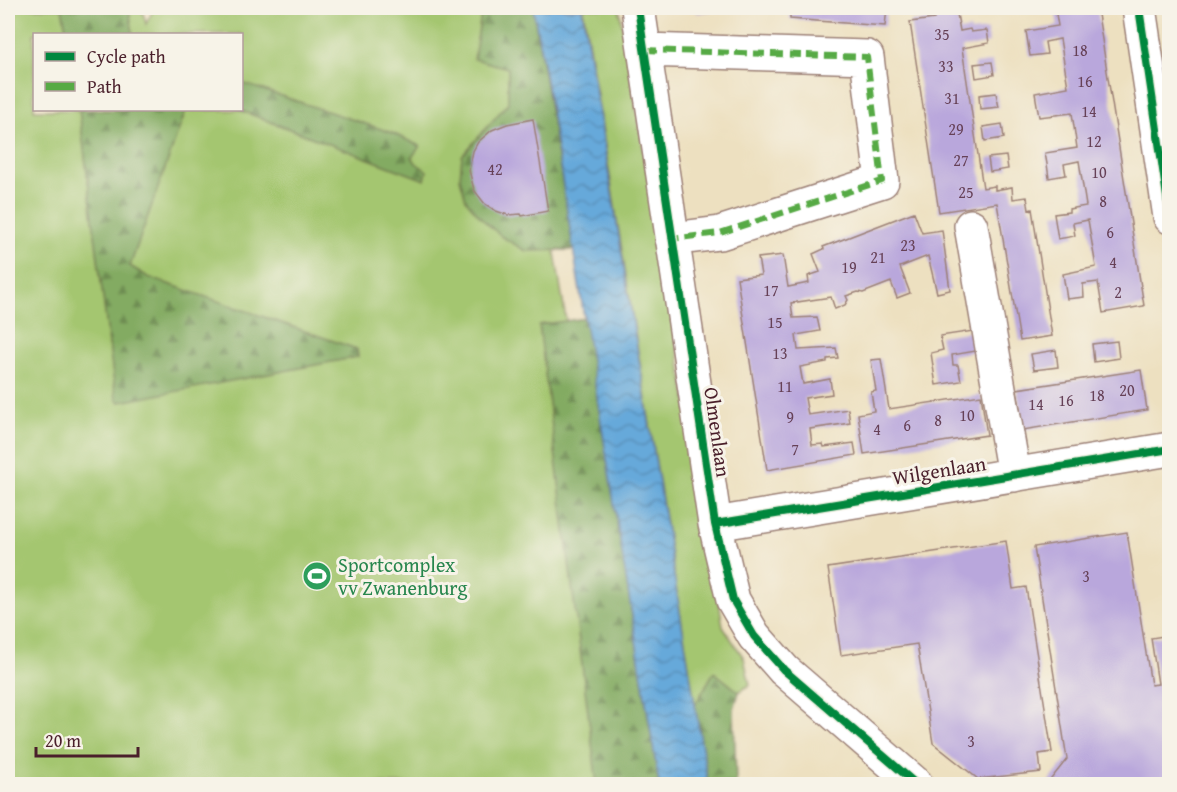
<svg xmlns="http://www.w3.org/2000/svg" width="1177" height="792" viewBox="0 0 1177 792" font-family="'Gentium Book Plus',serif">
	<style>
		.green { fill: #a4c670; stroke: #77724e; stroke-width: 1.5; fill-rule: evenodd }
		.forest { fill: url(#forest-firs); stroke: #666546; stroke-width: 1.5 }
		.water { fill: url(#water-waves); stroke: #586482; stroke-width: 1.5 }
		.building { fill: #b9a7dc }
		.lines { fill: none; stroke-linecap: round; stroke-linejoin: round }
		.minor-casing { stroke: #9c8076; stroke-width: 36 }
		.minor { stroke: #fff; stroke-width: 33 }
		.quiet { stroke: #57aa44; stroke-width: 6; stroke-dasharray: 12 6; stroke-linecap: butt }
		.cycleway-casing { stroke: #f7f3e8; stroke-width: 11 }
		.cycleway { stroke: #00873e; stroke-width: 8 }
		.labels { text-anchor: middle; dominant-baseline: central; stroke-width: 6; stroke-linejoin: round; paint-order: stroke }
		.number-label { font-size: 16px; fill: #664157 }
		.street-label { font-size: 20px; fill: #4a1f2b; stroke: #f7f3e8 }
		.leisure-label { font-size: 20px; fill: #27864d; stroke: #f7f3e8; text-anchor: start }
	</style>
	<defs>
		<pattern id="forest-firs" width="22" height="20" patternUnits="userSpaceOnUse" patternTransform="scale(1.5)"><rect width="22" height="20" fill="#83ab62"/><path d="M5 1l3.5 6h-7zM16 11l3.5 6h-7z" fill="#6d8b51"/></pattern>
		<pattern id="water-waves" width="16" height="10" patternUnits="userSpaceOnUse" patternTransform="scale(1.5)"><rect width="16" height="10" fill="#66a9da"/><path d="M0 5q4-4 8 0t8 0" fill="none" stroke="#5689b1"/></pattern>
	</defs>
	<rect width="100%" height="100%" fill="#f7f3e8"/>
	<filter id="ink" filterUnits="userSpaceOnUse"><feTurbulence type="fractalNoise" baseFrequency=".0167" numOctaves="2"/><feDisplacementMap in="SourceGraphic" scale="12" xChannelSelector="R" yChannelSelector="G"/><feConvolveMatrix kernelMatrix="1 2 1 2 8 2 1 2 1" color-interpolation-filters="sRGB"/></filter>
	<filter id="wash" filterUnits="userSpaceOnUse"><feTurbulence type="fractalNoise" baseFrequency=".008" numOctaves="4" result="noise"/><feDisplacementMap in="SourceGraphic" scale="24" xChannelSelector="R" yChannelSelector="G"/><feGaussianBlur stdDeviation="1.35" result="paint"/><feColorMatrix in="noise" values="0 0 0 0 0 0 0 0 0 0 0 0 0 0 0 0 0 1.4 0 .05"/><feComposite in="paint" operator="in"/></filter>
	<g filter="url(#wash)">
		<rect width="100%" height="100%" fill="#ede0c0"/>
		<!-- green -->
		<path class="green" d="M8 8H142L146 24 154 8H508L533 119 568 332 587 328 659 784H8ZM34 34H242V110H34Z
			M583 8H619L698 467 723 627 744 658 750 685 739 692 714 672 695 705Z"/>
		<!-- forest -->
		<path class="forest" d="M62 8H129L133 34H67Z
			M482 8H533L574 250 526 251 502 237 482 219 466 200 460 178 462 156 508 103V68L474 59Z
			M242 83 390 132 420 146 412 157 416 163 427 171 425 180 239 110H242Z
			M79 110H186L130 266 148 277 357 349 358 357 120 402 116 399Z
			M585 318 659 784H597L539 325Z
			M714 672 739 692 734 709 736 784H708L695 705Z"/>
		<!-- water -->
		<path class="water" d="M533 8H582L708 784H659L547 86Z"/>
		<g id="blocks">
			<!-- building -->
			<path class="building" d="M696 8H725V9L697 13Z
				M790 8H887L885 26 790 19Z
				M932 8H956L960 31 970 29 971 32 987 30 989 43 962 48 983 188 995 186V190L1012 187 1013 199 1027 197 1029 210 1032 209 1052 336 1020 341 997 203 939 212 910 22 934 19Z
				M1055 8H1097L1144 306 1103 313 1098 282 1083 284 1084 297 1067 299 1063 274 1096 267 1088 220 1073 223 1075 236 1058 239 1054 214 1069 212V209L1086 206 1079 161 1064 164 1066 175 1049 178 1047 164 1045 153 1077 148 1072 113 1039 117 1035 93 1068 87 1060 39 1045 42 1047 54 1030 56 1026 31 1058 26Z
				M992 62 994 75 976 78 974 64Z
				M996 93 999 107 980 109 979 95Z
				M533 119 548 211 522 216 521 214 508 215 496 211 485 204 474 190 469 170 473 151 478 142 492 130 507 124Z
				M1002 124 1004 138 985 141 983 127Z
				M1006 156 1008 169 990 172 988 158Z
				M914 212 922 233 942 230 950 290 937 293 928 256 900 267 910 293 897 298 891 282 863 293 858 292 846 296 848 300 845 305 835 309 831 297 791 303 793 318 817 317 820 331 796 335 798 350 836 348 838 358 827 359V362L800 367 803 384 830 379 832 394 805 398 808 415 848 409 850 423 810 429 812 445 823 444 824 447 854 443 856 455 767 470 737 278 761 275 758 258 783 255 788 287 809 283 808 276 820 272 813 254 824 249 823 247Z
				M973 331 976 351 952 355 953 365H958L961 381 936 385 931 353 943 350 940 336Z
				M1117 341 1119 358 1094 362 1092 344Z
				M1056 350 1058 367 1034 370 1031 354Z
				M881 359 889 409 981 395 987 435 864 454 858 414 874 411 871 392 876 391 871 360Z
				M1141 370 1147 410 1023 430 1017 389Z
				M1127 532 1151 685 1158 684 1151 638 1163 636 1170 676V783L1047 784 1067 759 1034 547Z
				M1006 541 1013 589 1026 587 1052 752 1039 754 1041 772 978 779 933 743 917 644 841 655 828 568Z"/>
		</g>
	</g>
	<g filter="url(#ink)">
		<use href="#blocks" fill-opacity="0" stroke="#9c8076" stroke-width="1.5"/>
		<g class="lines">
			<!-- minor casing -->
			<g class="minor-casing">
				<path id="minor" d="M638 8 715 524 733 600 754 636 784 670 916 784
					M1139 8 1170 217
					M645 50 867 57 882 181 720 233 672 239
					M971 226 1014 475
					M715 524 1170 449"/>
			</g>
			<!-- minor -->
			<use href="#minor" class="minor"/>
			<!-- quiet -->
			<path class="quiet" d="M645 50 867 57 882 181 720 233 672 239"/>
			<!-- cycleway casing -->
			<g class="cycleway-casing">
				<path id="cycleway" d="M638 8 715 524 733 600 754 636 784 670 916 784
					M1139 8 1170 217
					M715 524 1170 449"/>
			</g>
			<!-- cycleway -->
			<use href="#cycleway" class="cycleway"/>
		</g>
	</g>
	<!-- icons -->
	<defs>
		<g id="stadium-disc" transform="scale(1.5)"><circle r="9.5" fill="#2e9e5b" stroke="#f7f3e8"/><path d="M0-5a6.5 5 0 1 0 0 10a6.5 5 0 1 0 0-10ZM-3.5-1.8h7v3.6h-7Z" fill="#fff"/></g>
	</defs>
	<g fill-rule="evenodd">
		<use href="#stadium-disc" x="317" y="576"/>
	</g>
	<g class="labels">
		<!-- number labels -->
		<g class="number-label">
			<text x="942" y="34">35</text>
			<text x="1080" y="50">18</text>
			<text x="946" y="66">33</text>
			<text x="1085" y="81">16</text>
			<text x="952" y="98">31</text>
			<text x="1089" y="111">14</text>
			<text x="956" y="129">29</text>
			<text x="1094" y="141">12</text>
			<text x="961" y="160">27</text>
			<text x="495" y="169">42</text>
			<text x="1099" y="172">10</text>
			<text x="966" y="192">25</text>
			<text x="1103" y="201">8</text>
			<text x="1110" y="232">6</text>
			<text x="908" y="245">23</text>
			<text x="878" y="257">21</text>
			<text x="1113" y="262">4</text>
			<text x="849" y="267">19</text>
			<text x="771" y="290">17</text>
			<text x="1118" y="292">2</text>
			<text x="775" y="322">15</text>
			<text x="780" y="353">13</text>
			<text x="785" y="386">11</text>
			<text x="1127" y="390">20</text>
			<text x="1097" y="395">18</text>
			<text x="1066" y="400">16</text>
			<text x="1036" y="404">14</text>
			<text x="967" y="415">10</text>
			<text x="790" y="417">9</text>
			<text x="938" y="420">8</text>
			<text x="907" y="425">6</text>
			<text x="877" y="429">4</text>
			<text x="795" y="449">7</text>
			<text x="1086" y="576">3</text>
			<text x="971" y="741">3</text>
		</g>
		<!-- street labels -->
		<g class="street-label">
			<text transform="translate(718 432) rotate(82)">Olmenlaan</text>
			<text transform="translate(939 470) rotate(-9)">Wilgenlaan</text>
		</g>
		<!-- leisure labels -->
		<g class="leisure-label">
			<text x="338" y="564">Sportcomplex<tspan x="338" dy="23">vv Zwanenburg</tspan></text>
		</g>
	</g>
	<!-- margin -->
	<rect width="1177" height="792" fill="none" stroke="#f7f3e8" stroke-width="30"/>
	<!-- legend -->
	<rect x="33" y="33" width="210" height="78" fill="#f7f3e8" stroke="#b29e9c" stroke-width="1.5"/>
	<rect x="45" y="52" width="30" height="9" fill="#00873e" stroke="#b29e9c" stroke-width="1.5"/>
	<text x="87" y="63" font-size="18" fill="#4a1f2b">Cycle path</text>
	<rect x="45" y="82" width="30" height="9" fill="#57aa44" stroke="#b29e9c" stroke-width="1.5"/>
	<text x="87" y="93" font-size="18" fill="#4a1f2b">Path</text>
	<!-- scale -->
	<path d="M36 747v9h102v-9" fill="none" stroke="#4a1f2b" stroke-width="3"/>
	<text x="45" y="747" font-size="18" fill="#4a1f2b" stroke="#f7f3e8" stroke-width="4.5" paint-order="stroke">20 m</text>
</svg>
